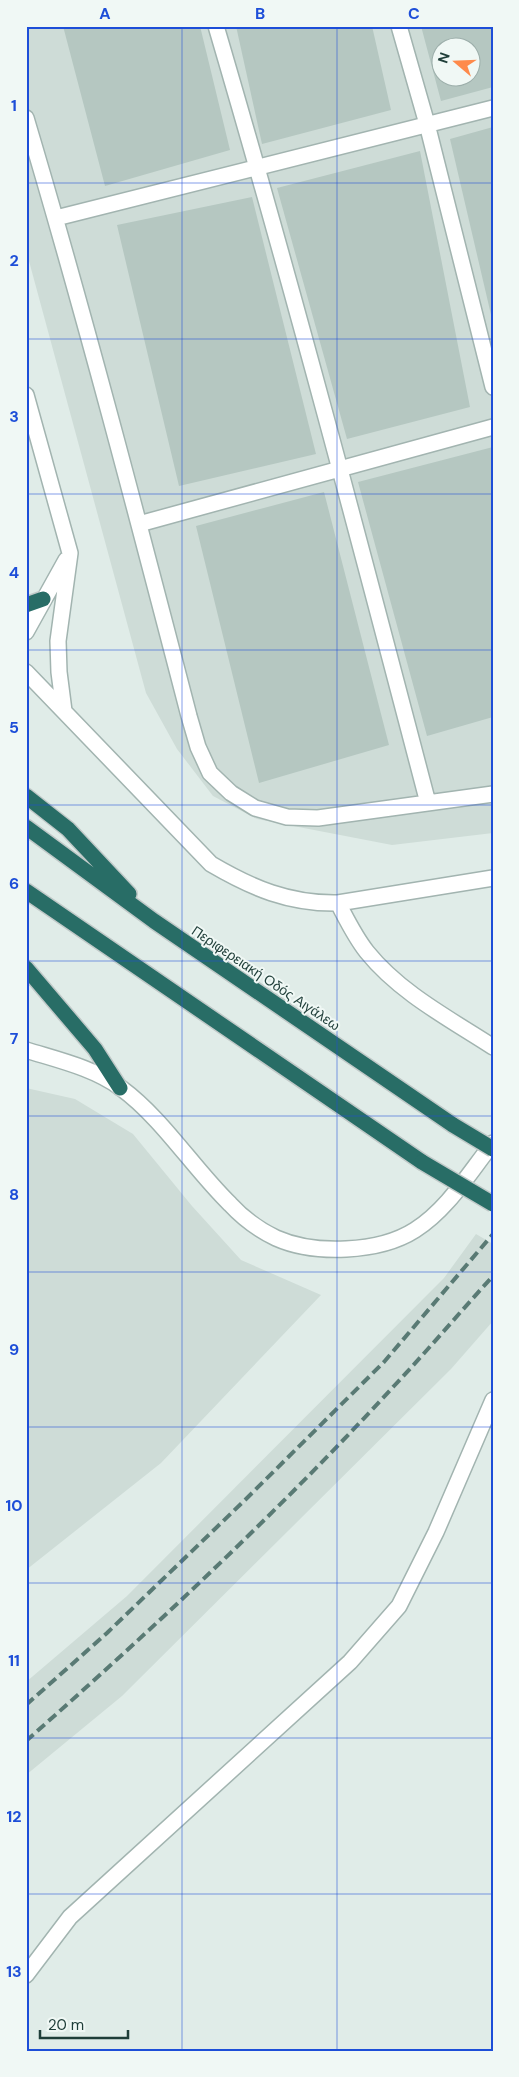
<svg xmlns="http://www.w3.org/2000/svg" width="519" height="2077" viewBox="0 0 519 2077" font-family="'DM Sans',sans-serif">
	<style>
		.built { fill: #cedcd7; fill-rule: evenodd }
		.building { fill: #b5c7c1; fill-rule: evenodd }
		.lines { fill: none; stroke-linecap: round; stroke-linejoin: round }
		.minor-casing { stroke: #a2b4b0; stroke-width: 18 }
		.highway-casing { stroke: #c0c9c8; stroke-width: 18 }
		.minor { stroke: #fff; stroke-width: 15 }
		.highway { stroke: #286d66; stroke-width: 15 }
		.rail { stroke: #597a74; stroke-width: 4; stroke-dasharray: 10 5; stroke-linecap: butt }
		.highway-bridge-casing { stroke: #c0c9c8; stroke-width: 18; stroke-linecap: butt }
		.highway-bridge { stroke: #286d66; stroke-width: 15 }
		.grid { fill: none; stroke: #1d4ed8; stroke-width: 1; stroke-opacity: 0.55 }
		.labels { text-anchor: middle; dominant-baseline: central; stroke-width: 4; stroke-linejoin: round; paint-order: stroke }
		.street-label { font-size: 14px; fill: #1f3e39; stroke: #f0f8f5 }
		.neatline { fill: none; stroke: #1d4ed8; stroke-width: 2 }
		.grid-label { font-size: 16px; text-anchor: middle; font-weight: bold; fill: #1d4ed8 }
	</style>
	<rect width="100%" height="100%" fill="#e0ece8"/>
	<!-- built -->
	<path class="built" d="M26 26H493V833L392 845 257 819 213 796 177 749 146 693 26 250ZM442 48H472V78H442Z
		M26 1088 75 1099 133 1134 192 1206 241 1260 321 1295 161 1463 26 1570Z
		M476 1234 493 1244V1321L451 1369 122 1696 26 1775V1682L127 1596 444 1278Z"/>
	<!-- building -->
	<path class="building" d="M63 26H200L230 150 105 186Z
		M236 26H372L391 110 262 144Z
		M421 26H493V87L441 101ZM442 48H472V78H442Z
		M493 127V319H492L450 139Z
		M420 151 470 407 347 439 277 188Z
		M252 197 316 454 179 486 117 225Z
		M493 447V717L427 736 358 482Z
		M324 492 389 745 259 783 196 526Z"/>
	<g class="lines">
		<!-- minor casing -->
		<g class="minor-casing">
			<path id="minor" d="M216 26C292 284 360 543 428 803
				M399 26 427 124 493 387
				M26 118C85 316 137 516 189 716L198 747 210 773 231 793 255 808 287 817 318 818 493 794
				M56 218 493 108
				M26 395 70 553 58 641 59 672 64 711
				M139 524 493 427
				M26 632 66 560
				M26 672 211 864C252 888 289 904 338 903L493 878
				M338 903C347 920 355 937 367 952 400 993 450 1019 493 1047
				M26 1050C58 1060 94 1068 121 1088 163 1119 193 1168 230 1204 242 1217 259 1230 276 1238 314 1255 379 1253 415 1230 448 1209 469 1173 493 1143
				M26 1975 70 1917 350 1662 399 1606 436 1532 493 1400"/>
		</g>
		<!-- highway casing -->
		<g class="highway-casing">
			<path id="highway" d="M26 605 43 599
				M26 796 68 829 129 894
				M26 827 154 921 453 1125
				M26 891 422 1162
				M26 968 95 1049 120 1088"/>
		</g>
		<!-- minor -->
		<use href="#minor" class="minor"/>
		<!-- highway -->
		<use href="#highway" class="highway"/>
		<!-- rail -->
		<path class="rail" d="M26 1705 107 1633 245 1500 384 1362 493 1234
			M26 1741C154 1628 279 1511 394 1386 428 1350 460 1312 493 1276"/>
		<!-- highway-bridge casing -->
		<g class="highway-bridge-casing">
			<path id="highway-bridge" d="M453 1125 493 1149
				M422 1162 493 1204"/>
		</g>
		<!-- highway-bridge -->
		<use href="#highway-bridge" class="highway-bridge"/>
	</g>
	<!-- grid -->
	<path class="grid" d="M182 26V2051M337 26V2051M26 183H493M26 339H493M26 494H493M26 650H493M26 805H493M26 961H493M26 1116H493M26 1272H493M26 1427H493M26 1583H493M26 1738H493M26 1894H493"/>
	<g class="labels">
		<!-- street labels -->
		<g class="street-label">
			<text transform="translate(266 978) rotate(34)">Περιφερειακή Οδός Αιγάλεω</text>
		</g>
	</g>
	<!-- border -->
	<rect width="519" height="2077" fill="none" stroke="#f0f8f5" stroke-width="55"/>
	<!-- north arrow -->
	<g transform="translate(456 62) rotate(289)"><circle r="24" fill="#f0f8f5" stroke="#9caeaa"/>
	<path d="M0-4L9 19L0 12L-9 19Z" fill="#fe8a4b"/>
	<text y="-8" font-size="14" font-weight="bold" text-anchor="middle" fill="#1f3e39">N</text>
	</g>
	<!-- scale -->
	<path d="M40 2030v8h88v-8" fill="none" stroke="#1f3e39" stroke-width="2.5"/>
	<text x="48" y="2030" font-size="15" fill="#1f3e39" stroke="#f0f8f5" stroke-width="4" paint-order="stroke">20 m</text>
	<rect x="28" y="28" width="464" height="2022" class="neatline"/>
	<g class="grid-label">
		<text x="105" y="19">A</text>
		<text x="260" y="19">B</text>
		<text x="414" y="19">C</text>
		<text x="14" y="111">1</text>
		<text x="14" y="266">2</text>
		<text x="14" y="422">3</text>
		<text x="14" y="578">4</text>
		<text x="14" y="733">5</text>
		<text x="14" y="889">6</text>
		<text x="14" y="1044">7</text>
		<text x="14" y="1200">8</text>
		<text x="14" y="1355">9</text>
		<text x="14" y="1511">10</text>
		<text x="14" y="1666">11</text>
		<text x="14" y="1822">12</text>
		<text x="14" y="1977">13</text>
	</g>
</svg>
